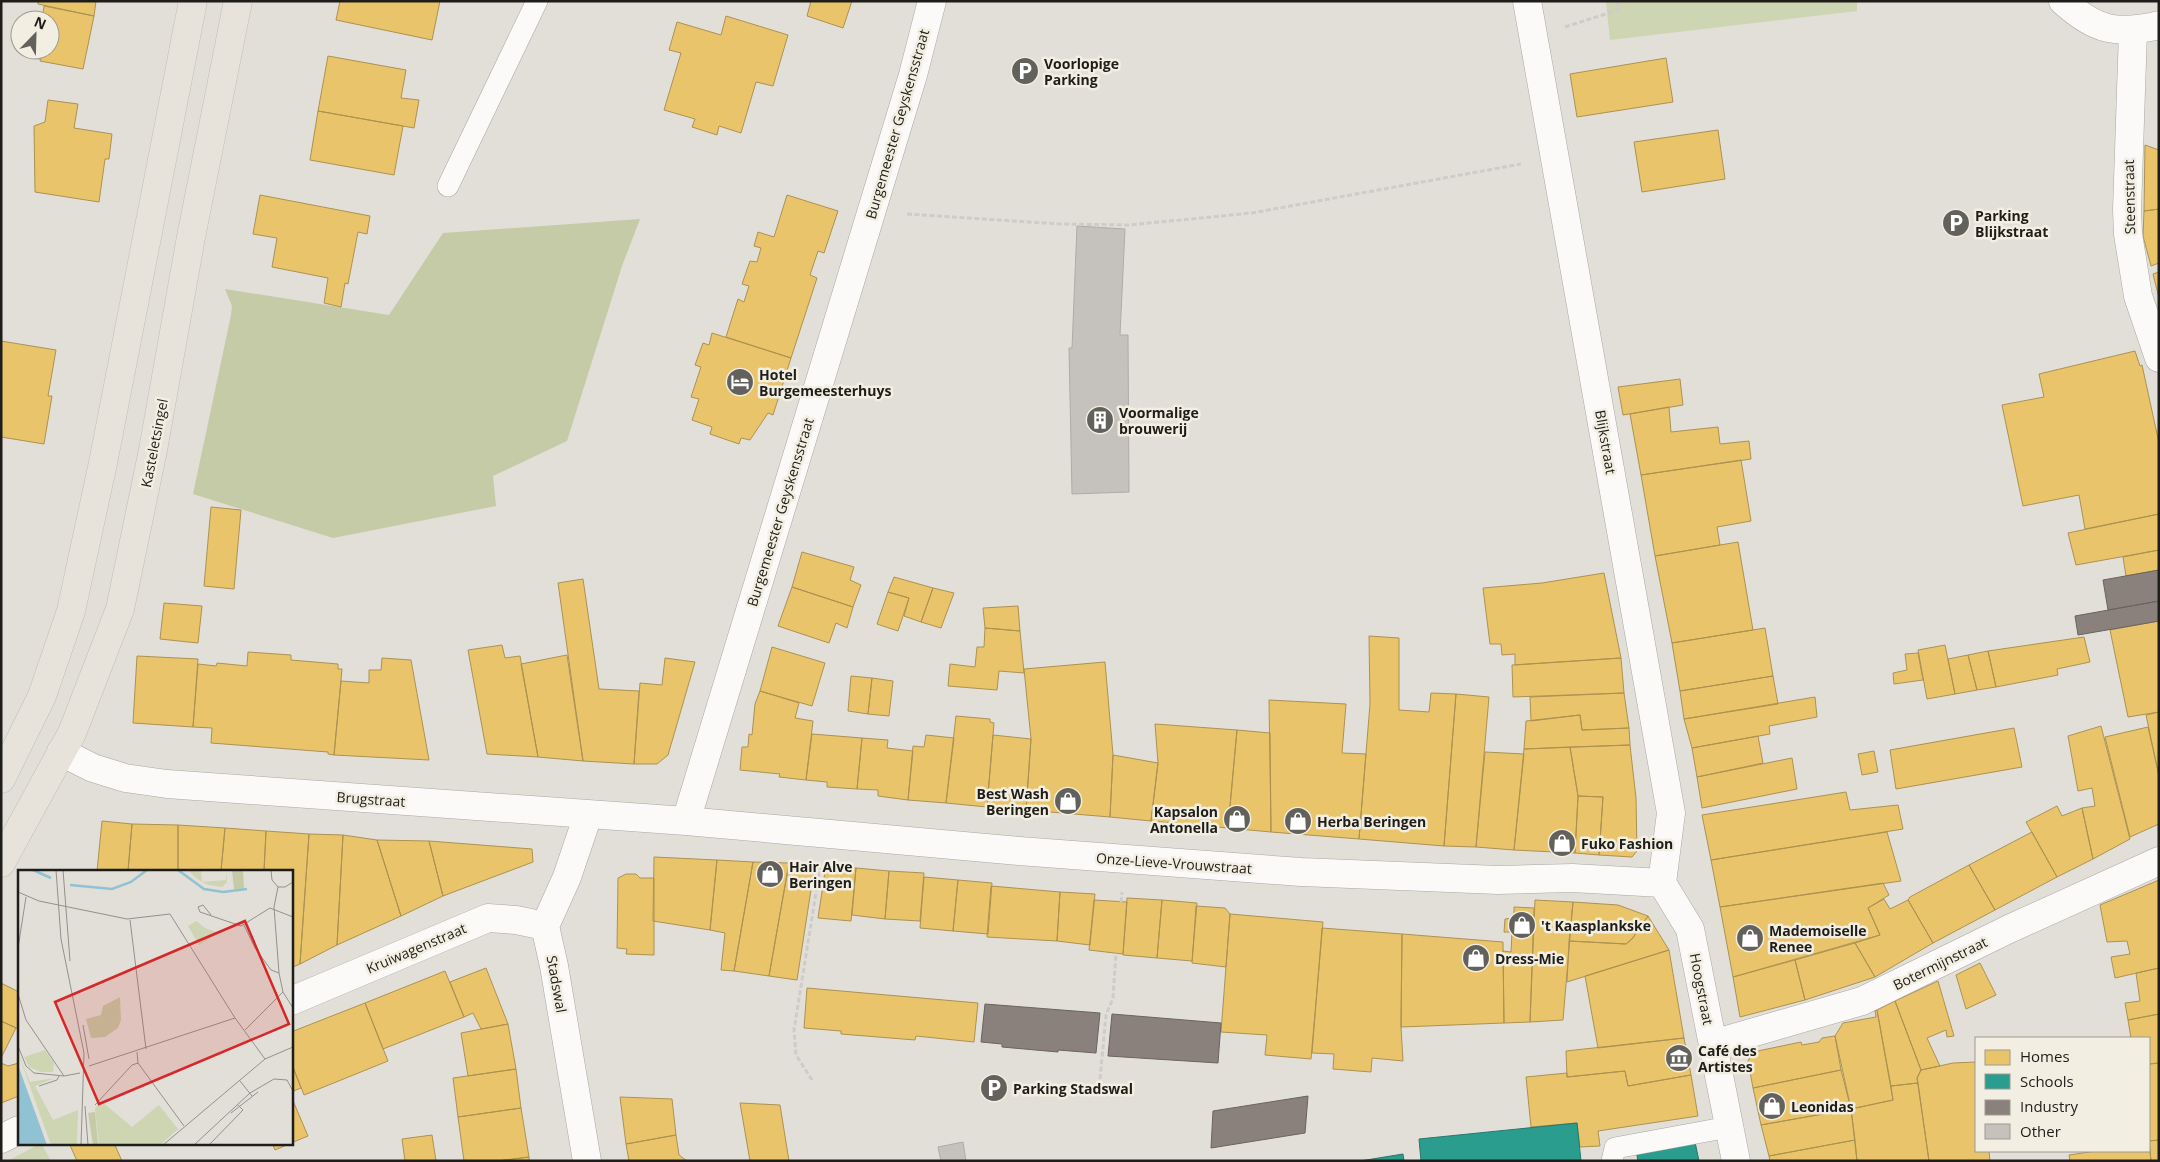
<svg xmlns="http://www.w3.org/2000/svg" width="2160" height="1162" viewBox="0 0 2160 1162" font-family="'Open Sans',sans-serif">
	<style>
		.green { fill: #ced5b2 }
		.forest { fill: #c4cba6 }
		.homes { fill: #e9c46a; stroke: #ac9252 }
		.schools { fill: #2a9d8f; stroke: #27776c }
		.industry { fill: #8a817c; stroke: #6a635e }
		.building { fill: #c5c2be; stroke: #afaba8 }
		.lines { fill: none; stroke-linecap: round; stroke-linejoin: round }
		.lane-casing { stroke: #a9a7a2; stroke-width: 22 }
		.street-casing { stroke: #a9a7a2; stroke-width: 29 }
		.primary-casing { stroke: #bfbeba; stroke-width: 29 }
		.path { stroke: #ceccca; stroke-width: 3; stroke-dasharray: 5 2.5; stroke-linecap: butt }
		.lane { stroke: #fbfaf9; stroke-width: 21 }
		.street { stroke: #fbfaf9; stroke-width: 28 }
		.primary { stroke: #e7e3db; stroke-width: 28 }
		.labels { text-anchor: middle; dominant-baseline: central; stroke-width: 5; stroke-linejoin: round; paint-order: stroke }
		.poi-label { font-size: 14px; font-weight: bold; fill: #1f1d19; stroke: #f2eee2; text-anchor: start }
		.street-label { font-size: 14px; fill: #1f1d19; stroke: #f2eee2 }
		.inset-river { fill: none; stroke: #91c2d4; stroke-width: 2.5 }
		.inset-road { fill: none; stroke: #94918c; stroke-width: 1 }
		.view { fill: #d62828; fill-opacity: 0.15; stroke: #d62828; stroke-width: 2.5 }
		.inset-edge { fill: none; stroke: #1f1d19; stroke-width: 2.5 }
	</style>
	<rect width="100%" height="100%" fill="#e2dfd8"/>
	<!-- green -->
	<path class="green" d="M1606 1H1857V11L1610 40Z
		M41 1143 51 1161H8Z"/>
	<!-- forest -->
	<path class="forest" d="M640 219 622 266 567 441 493 476 496 506 333 538 193 494 231 315 232 306 225 289 389 315 443 233Z"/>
	<!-- homes -->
	<path class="homes" d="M38 1H96L94 16 38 4Z
		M340 1H440L432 40 336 20Z
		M811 1H852L843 28 807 16Z
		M44 6 94 16 83 69 40 61 42 50H50V20H42Z
		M726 16 788 35 773 86 756 82 741 133 719 126 717 135 692 127 695 119 664 110 681 53 669 50 677 22 721 35Z
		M328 56 406 70 401 98 419 100 414 128 318 111Z
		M1666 58 1673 102 1577 117 1570 74Z
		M48 100 78 104 74 128 112 134 109 159H105L99 202 35 192 34 126 45 122Z
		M318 111 403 126 394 175 310 160Z
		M1718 130 1725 179 1642 192 1634 142Z
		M2145 145 2159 150V209L2144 211Z
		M260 195 370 216 367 234 358 232 348 284 345 283 341 307 324 303 328 278 272 267 277 238 253 234Z
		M787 195 838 211 824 253 818 251 810 275 817 278 791 358 726 337 738 299 744 302 749 286 742 284 750 261 757 262 761 248 754 246 758 232 774 237Z
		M2159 209V263L2151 266 2143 236 2144 211Z
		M2159 272V298L2153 274Z
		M712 333 791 358 773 415 768 413 750 440 741 438 739 444 710 434 712 427 692 420 699 399 691 397 701 367 695 365 703 343 709 345Z
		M1 341 56 350 48 396H52L44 444 1 437Z
		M2135 351 2140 366 2142 365 2159 443V514L2085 529 2079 495 2023 506 2002 405 2044 397 2039 374Z
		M1680 379 1683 405 1623 415 1618 387Z
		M1669 407 1671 432 1718 427 1720 444 1749 441 1751 459 1641 475 1630 414Z
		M1741 460 1751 521 1717 527 1720 545 1655 556 1641 475Z
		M211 507 241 510 234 589 204 586Z
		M2159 514V550L2076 565 2068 533Z
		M1738 542 1753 630 1672 643 1655 556Z
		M2159 550V570L2126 576 2123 557Z
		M802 552 854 567 850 580 861 585 853 607 792 587Z
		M1604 573 1621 658 1515 665V654L1502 655 1501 644H1490L1483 588 1542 583Z
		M894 577 933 588 921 622 904 616 909 598 888 592Z
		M583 579 599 689 639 691 634 764 583 761 558 583Z
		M792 587 853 607 847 628 836 623 829 643 778 626Z
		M933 588 954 593 941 628 921 622Z
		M888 592 909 598 898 631 877 624Z
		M164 603 202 606 198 643 160 639Z
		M1018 606 1020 631 985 628 983 608Z
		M2159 621V712L2128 717 2110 630Z
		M985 628 1020 631 1024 673 999 671 997 690 948 686 950 664 975 667 977 647H984Z
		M1765 628 1773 676 1680 691 1672 643Z
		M1369 636 1399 638V710L1429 712 1431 693 1456 694 1444 846 1359 839 1370 704Z
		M2084 637 2090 662 2057 669 2058 675 1996 687 1988 651Z
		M502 645 505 658 520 656 538 757 487 754 468 650Z
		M1945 645 1955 694 1927 699 1918 650Z
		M772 647 825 663 812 706 760 691Z
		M1988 651 1996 687 1977 690 1968 655Z
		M248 652 291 655V660L338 664V669H342L334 755 328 754V752L211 743 212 728 193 727 198 664 216 666 217 663 247 666Z
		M1918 653 1923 680 1894 684 1893 673 1907 670 1905 654Z
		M567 655 583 761 538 757 521 664Z
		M1968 655 1977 690 1955 694 1948 659Z
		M137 656 198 659 193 727 133 723Z
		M382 658 411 660 429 760 334 755 341 681 369 683V670H381Z
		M665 658 695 662 668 755 657 764H634L640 683 662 685Z
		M1621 658 1624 693 1513 697 1512 665Z
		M1105 662 1113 755 1110 817 1026 810 1031 739 1024 669Z
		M851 676 872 678 868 714 848 711Z
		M1773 676 1778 704 1684 719 1680 691Z
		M872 678 893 681 889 716 868 714Z
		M760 691 799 703 795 718 813 721 806 780 779 777 780 774 740 770 742 747H748L749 734 752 735 755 704Z
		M1624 693 1629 728 1582 730 1580 715 1531 721 1530 697Z
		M1456 694 1489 697 1476 847 1444 846Z
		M1815 697 1817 717 1769 726 1770 734 1692 748 1684 719Z
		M1269 700 1346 704 1342 753 1366 754 1359 839 1271 832Z
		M2159 712V776L2146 715Z
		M1580 715 1582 730 1629 728 1630 745 1524 749 1526 721Z
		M956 716 990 719V722L994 723 987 807 946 803Z
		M1155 724 1237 730 1228 828 1151 821 1158 763Z
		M2101 726 2130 839 2093 859 2082 808 2095 806 2092 788 2078 791 2068 736Z
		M2148 727 2159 776V824L2130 837 2105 737Z
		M2014 728 2022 767 1896 789 1890 750Z
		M1237 730 1270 733 1271 832 1228 828Z
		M812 734 862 738 857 789 827 787V782L806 780Z
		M926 735 954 738 946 803 908 800 913 746 924 747Z
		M993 735 1031 739 1026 810 987 807Z
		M1758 736 1763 763 1697 777 1692 748Z
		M862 738 888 740 887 748 913 751 908 800 878 796V790L857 789Z
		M1630 745 1636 798 1637 851 1632 857 1599 855 1603 797 1578 796 1570 747Z
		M1570 747 1578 796 1575 853 1514 850 1524 749Z
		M1874 751 1878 772 1862 775 1858 754Z
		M1485 752 1524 754 1514 850 1476 847Z
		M1113 755 1158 763 1151 821 1110 817Z
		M1792 758 1797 789 1702 808 1697 777Z
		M1846 792 1850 810 1898 805 1903 829 1711 860 1702 815Z
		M1578 796 1603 797 1599 855 1575 853Z
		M2057 806 2062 816 2082 808 2093 859 2057 877 2026 822Z
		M102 821 132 824 128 871H97Z
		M132 824 178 825V871H128Z
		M178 825 225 828 221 871H178Z
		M225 828 266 831 264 871H221Z
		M266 831 309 834 300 964 291 968V871H264Z
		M1887 832 1901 881 1720 907 1711 860Z
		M2032 832 2057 877 1995 910 1969 865Z
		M309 834 343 835 337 945 300 964Z
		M343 835 377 840 401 916 337 945Z
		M377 840 429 841 443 896 401 916Z
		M429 841 532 849 533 862 443 896Z
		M654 857 717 860 710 930 653 921Z
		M717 860 753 862 734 971 721 970 725 933 710 930Z
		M753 862 789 863 769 976 734 971Z
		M789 863 815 864 797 980 769 976Z
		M826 865 856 868 851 921 818 918Z
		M1969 865 1995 910 1933 943 1908 900 1910 897Z
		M856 868 889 871 885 919 852 915Z
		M889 871 924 873 920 921 885 919Z
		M626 874H636L640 878H654V955L626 954 627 949 617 948 618 878Z
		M924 877 958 880 953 931 920 928Z
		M958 880 992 883 988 934 953 931Z
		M2159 880V968L2115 978 2111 957 2130 954 2127 941 2107 942 2100 905Z
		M1883 883 1889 895 1868 908 1880 935 1733 977 1720 907Z
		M991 886 1060 892 1057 941 987 937Z
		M1060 892 1095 894 1090 945 1057 941Z
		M1127 898 1162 900 1157 958 1123 955Z
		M1884 899 1890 909 1908 900 1933 943 1875 977 1855 943 1880 935 1868 908Z
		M1094 900 1127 902 1123 954 1089 950Z
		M1162 900 1197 903 1192 961 1157 958Z
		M1535 900 1573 902 1563 1020 1530 1022Z
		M1573 902 1618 905 1648 916 1632 939 1626 944 1569 941Z
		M1196 906 1225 908 1230 914 1226 967 1192 963Z
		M1514 907 1534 908 1530 1022 1504 1023 1503 951 1511 952 1512 932H1504L1505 919 1514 918Z
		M1230 914 1323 922 1311 1059 1265 1055 1267 1035 1221 1032Z
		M1648 916 1669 950 1567 982 1569 941 1626 944 1632 939Z
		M1322 928 1402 934 1401 1027 1403 1061 1372 1058 1371 1072 1333 1069 1334 1054 1312 1053Z
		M1402 934 1503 942 1504 1023 1401 1027Z
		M1855 943 1875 977 1805 1000 1795 960Z
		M1669 950 1684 1038 1598 1048 1585 976Z
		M1795 960 1805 1000 1740 1017 1733 977Z
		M1980 963 1996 995 1966 1009 1956 975Z
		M486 968 508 1024 481 1029 473 1013 464 1017 450 982Z
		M2159 968V1014L2128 1020 2125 1003 2140 1001 2136 973Z
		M445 971 464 1017 383 1049 365 1003Z
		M1938 981 1954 1036 1947 1037 1946 1030 1927 1038 1940 1066 1921 1070 1895 1001Z
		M1 983 19 992V1029L1 1021Z
		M807 988 978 1003 974 1042 916 1036 915 1040 841 1034V1031L804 1028Z
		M1895 1001 1921 1070 1917 1078 1918 1083 1891 1086 1877 1010Z
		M365 1003 388 1061 304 1095 291 1062V1032Z
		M1875 1010H1877L1893 1100 1851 1109 1835 1036 1843 1023 1876 1017Z
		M2159 1014V1063L2149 1064V1038H2131L2128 1020Z
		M1 1021 16 1028 1 1058Z
		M508 1024 516 1069 468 1076 461 1033Z
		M1835 1036 1841 1070 1753 1088 1748 1061 1753 1052 1801 1042 1802 1045 1819 1042 1822 1038Z
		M1684 1038 1691 1075 1628 1086 1625 1071 1567 1077 1566 1051Z
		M291 1062 301 1088 291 1092Z
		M1976 1062V1151H1989L1990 1161H1929L1917 1078 1921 1070 1953 1063Z
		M1 1063 8 1066 19 1063V1096L1 1103Z
		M2159 1063V1140L2149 1141V1064Z
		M516 1069 521 1108 458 1117 453 1078Z
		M1841 1070 1851 1109 1761 1125 1753 1088Z
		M1625 1071 1628 1086 1691 1075 1698 1116 1598 1131 1600 1146 1580 1147 1577 1123 1531 1127 1526 1077 1567 1073V1077Z
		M1918 1083 1929 1161H1857L1851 1109 1893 1100 1891 1086Z
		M291 1096 308 1136 291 1143Z
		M620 1097 672 1099 676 1135 626 1144Z
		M740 1103 780 1105 789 1161H750Z
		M521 1108 529 1157 498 1161H464L458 1117Z
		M1851 1109 1855 1140 1769 1156 1761 1125Z
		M432 1135 436 1161H405L402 1139Z
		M676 1135 679 1155 687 1161H629L626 1144Z
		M1855 1140 1857 1161H1770L1769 1156Z
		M2159 1140V1161H2151L2149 1141Z
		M2149 1141 2151 1161H2070L2069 1155 2096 1151H2149Z
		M69 1143H114L122 1161H77Z
		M272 1143H288L289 1144 275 1150Z
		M529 1157V1161H498Z"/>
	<!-- schools -->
	<path class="schools" d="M1577 1123 1581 1161H1421L1419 1139Z
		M1694 1137 1699 1161H1638L1636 1150Z
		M1403 1154 1404 1161H1360Z"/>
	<!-- industry -->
	<path class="industry" d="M2159 570V601L2108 610 2103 580Z
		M2159 601V621L2078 635 2075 616Z
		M985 1004 1100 1013 1096 1053 1058 1050V1052L1002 1047V1044L981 1042Z
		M1112 1014 1221 1023 1218 1063 1108 1056Z
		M1308 1096 1305 1133 1211 1148 1213 1111Z"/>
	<!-- building -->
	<path class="building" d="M1077 226 1125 229 1120 335H1128L1129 492 1072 494 1069 348H1072Z
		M963 1142 966 1161H941L938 1147Z"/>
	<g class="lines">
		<!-- lane casing -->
		<g class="lane-casing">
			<path id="lane" d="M448 186 537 1
				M1612 1161 1615 1148 1729 1127"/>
		</g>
		<!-- street casing -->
		<g class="street-casing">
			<path id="street" d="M1527 1 1671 813 1662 883
				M2063 1C2096 31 2117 35 2159 25
				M2133 31 2127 210 2128 234 2138 296 2159 358
				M61 752 93 768 125 778 167 784 686 821 1019 851 1301 872 1498 880 1572 878 1662 883
				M686 821 913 75 932 1
				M1662 883 1690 929 1736 1161
				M291 1001 488 918 516 920 545 926
				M1713 1044 1862 1001 2009 929 2159 861
				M1 1139 19 1130
				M587 1161 554 966 545 926 567 877 588 815"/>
		</g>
		<!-- primary casing -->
		<g class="primary-casing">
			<path id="primary" d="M1 779 42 696 71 611 103 463 193 1
				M1 863 72 733 120 609 153 450 191 237 238 1"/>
		</g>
		<!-- path -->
		<path class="path" d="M1565 27 1618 10V1
			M907 214 1060 224 1129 225 1252 213 1521 164
			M1121 902 1122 892
			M1100 1079 1106 1015 1113 998 1116 953
			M812 1080 796 1055 794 1030 820 868"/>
		<!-- lane -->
		<use href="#lane" class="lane"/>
		<!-- street -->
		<use href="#street" class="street"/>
		<!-- primary -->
		<use href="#primary" class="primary"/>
	</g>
	<!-- icons -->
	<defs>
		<g id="parking-disc" transform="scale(1.4375)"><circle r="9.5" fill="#63615c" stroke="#f2eee2"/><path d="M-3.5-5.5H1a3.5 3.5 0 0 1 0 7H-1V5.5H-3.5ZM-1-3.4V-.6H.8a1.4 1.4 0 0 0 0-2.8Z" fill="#fff"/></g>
		<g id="hotel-disc" transform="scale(1.4375)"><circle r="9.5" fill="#63615c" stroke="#f2eee2"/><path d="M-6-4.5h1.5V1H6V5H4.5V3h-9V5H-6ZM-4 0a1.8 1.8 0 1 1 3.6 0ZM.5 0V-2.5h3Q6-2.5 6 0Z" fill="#fff"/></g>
		<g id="building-disc" transform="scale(1.4375)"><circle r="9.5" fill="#63615c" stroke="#f2eee2"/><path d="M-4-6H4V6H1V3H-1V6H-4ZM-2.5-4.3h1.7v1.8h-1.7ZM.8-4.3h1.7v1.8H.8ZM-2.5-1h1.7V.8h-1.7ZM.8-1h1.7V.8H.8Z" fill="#fff"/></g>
		<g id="shop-disc" transform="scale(1.4375)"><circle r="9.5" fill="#63615c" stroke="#f2eee2"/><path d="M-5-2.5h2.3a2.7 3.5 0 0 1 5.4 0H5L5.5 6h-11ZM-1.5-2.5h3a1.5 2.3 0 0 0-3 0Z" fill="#fff"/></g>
		<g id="museum-disc" transform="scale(1.4375)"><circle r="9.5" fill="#63615c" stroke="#f2eee2"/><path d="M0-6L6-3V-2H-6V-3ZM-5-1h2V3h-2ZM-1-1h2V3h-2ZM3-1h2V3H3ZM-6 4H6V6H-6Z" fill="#fff"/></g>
	</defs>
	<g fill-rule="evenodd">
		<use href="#parking-disc" x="1025" y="71"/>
		<use href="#parking-disc" x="1956" y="223"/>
		<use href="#hotel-disc" x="740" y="382"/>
		<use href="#building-disc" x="1100" y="420"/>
		<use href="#shop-disc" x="1068" y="801"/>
		<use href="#shop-disc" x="1237" y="819"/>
		<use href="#shop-disc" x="1298" y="821"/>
		<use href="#shop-disc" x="1562" y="843"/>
		<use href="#shop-disc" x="770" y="874"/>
		<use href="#shop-disc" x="1522" y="925"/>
		<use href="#shop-disc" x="1750" y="938"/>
		<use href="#shop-disc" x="1476" y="958"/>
		<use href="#museum-disc" x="1679" y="1058"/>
		<use href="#parking-disc" x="994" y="1088"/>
		<use href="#shop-disc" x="1772" y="1106"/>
	</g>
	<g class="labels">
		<!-- poi labels -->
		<g class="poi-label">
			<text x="1044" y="63">Voorlopige<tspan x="1044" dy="16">Parking</tspan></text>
			<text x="1975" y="215">Parking<tspan x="1975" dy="16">Blijkstraat</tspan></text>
			<text x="759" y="374">Hotel<tspan x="759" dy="16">Burgemeesterhuys</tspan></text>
			<text x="1119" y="412">Voormalige<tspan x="1119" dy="16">brouwerij</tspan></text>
			<text x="1049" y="793" text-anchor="end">Best Wash<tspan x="1049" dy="16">Beringen</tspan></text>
			<text x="1218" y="811" text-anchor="end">Kapsalon<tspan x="1218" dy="16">Antonella</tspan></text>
			<text x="1317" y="821">Herba Beringen</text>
			<text x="1581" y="843">Fuko Fashion</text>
			<text x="789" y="866">Hair Alve<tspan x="789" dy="16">Beringen</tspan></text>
			<text x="1541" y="925">'t Kaasplankske</text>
			<text x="1769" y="930">Mademoiselle<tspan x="1769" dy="16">Renee</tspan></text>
			<text x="1495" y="958">Dress-Mie</text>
			<text x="1698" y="1050">Café des<tspan x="1698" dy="16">Artistes</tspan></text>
			<text x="1013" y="1088">Parking Stadswal</text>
			<text x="1791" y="1106">Leonidas</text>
		</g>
		<!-- street labels -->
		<g class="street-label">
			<text transform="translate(897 124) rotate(-74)">Burgemeester Geyskensstraat</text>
			<text transform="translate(2129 197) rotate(-91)">Steenstraat</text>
			<text transform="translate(1606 442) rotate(80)">Blijkstraat</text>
			<text transform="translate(154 443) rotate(-79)">Kasteletsingel</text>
			<text transform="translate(780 512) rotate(-73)">Burgemeester Geyskensstraat</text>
			<text transform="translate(371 799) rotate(4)">Brugstraat</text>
			<text transform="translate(1174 863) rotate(4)">Onze-Lieve-Vrouwstraat</text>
			<text transform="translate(416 948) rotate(-23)">Kruiwagenstraat</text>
			<text transform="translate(1940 963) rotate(-26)">Botermijnstraat</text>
			<text transform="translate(557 984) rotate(80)">Stadswal</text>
			<text transform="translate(1702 989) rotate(79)">Hoogstraat</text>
		</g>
	</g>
	<!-- overview -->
	<g transform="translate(18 870)">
		<rect width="275" height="275" fill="#e2dfd8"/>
		<path d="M170 0H183L184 12 208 10 209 2V12L204 17 191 15 184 12 178 8ZM178 51 187 58 201 63 181 75 170 56ZM27 180 36 193 35 202H23L11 197 6 187ZM0 183 12 212 37 208 17 216 35 250 60 240 59 275H33ZM83 231 114 257 141 235 160 259 142 275H81L77 239Z" fill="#ced5b2"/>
		<path d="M214 0H225L226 19H216ZM102 127 103 150 100 158 87 167 73 168 68 149 83 145 85 136ZM77 242 80 274 81 275H75L70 243Z" fill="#c4cba6"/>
		<path d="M0 195 29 275H0Z" fill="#91c2d4"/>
		<path class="inset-river" d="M15 0 33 8M160 0 186 19 205 22 229 19M52 15 94 19 113 12 129 0"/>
		<path class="inset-road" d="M38 0 43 69 66 183 63 275M45 0 52 91M253 0 254 10 260 17M260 17 256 37 261 103 265 122 275 138M260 17H267L275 12M0 22 21 31 109 49 152 44 217 148M193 45 185 35 180 37 182 42 223 56 252 38 275 47M112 50 128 179M226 55 237 78 253 100 261 103M0 78 8 27M0 124 8 150 46 206M217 148 247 189M65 155 71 189M227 160 265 122M0 176 8 196 16 203 46 206 62 203M119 182 120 193 166 256M71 196 217 148M222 211 234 226M21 216 39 210 41 206M77 235 114 195 120 193M67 236 70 275M213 243 240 222M145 275 247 189 275 177M176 275 232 223 256 209 269 210 275 221M191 275 225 240 219 234"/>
		<path class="view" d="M227 51 271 154 81 234 37 132Z"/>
		<rect width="275" height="275" class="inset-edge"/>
	</g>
	<!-- border -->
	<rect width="2160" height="1162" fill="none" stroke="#1f1d19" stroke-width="5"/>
	<!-- legend -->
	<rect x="1975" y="1037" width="175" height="115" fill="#f2eee2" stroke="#9e9a92"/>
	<rect x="1985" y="1050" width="25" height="15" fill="#e9c46a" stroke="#9e9a92"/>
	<text x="2020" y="1062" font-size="15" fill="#1f1d19">Homes</text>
	<rect x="1985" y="1074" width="25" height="15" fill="#2a9d8f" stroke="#9e9a92"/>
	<text x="2020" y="1087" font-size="15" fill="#1f1d19">Schools</text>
	<rect x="1985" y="1100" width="25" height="15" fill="#8a817c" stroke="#9e9a92"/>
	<text x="2020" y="1112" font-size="15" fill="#1f1d19">Industry</text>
	<rect x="1985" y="1124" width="25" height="15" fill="#c5c2be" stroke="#9e9a92"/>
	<text x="2020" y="1137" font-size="15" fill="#1f1d19">Other</text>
	<!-- north arrow -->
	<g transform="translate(35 35) rotate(23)"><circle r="24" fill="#f2eee2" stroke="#9e9a92"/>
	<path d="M0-4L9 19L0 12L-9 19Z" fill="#63615c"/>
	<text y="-8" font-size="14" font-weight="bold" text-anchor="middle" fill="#1f1d19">N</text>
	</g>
</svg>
